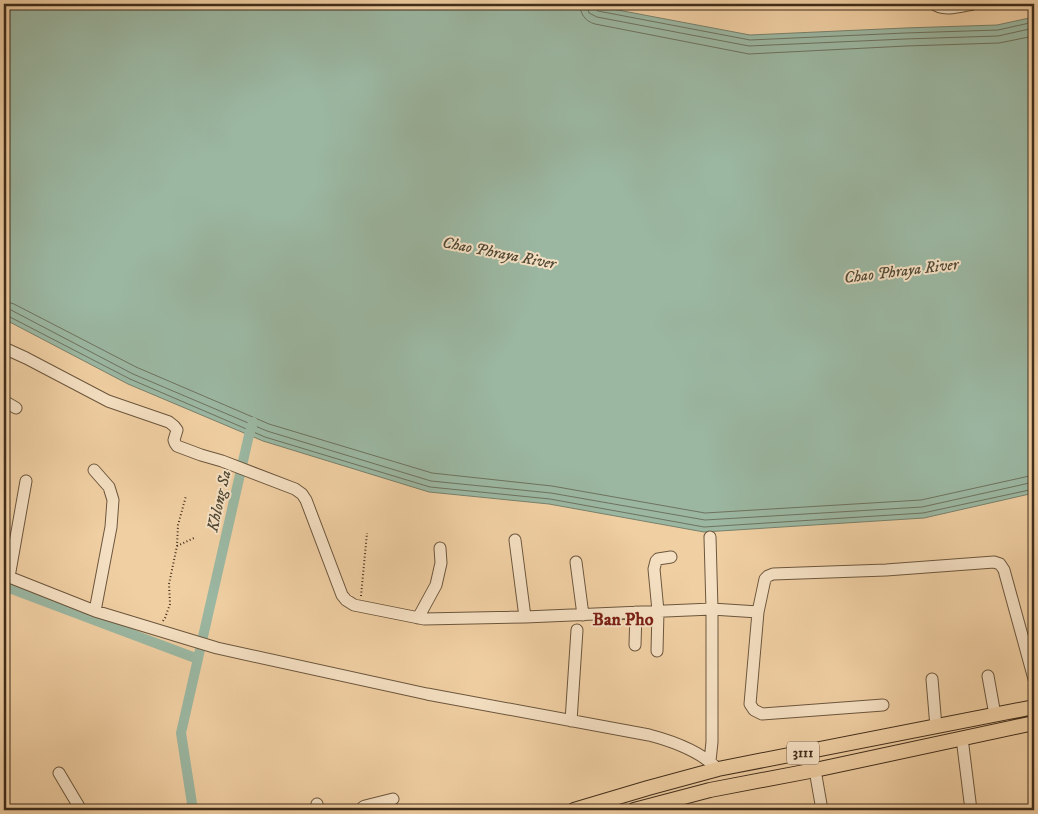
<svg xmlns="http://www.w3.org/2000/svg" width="1038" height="814" viewBox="0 0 1038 814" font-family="'IM FELL DW Pica',serif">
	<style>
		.water { fill: #9bb7a2; stroke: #77806c }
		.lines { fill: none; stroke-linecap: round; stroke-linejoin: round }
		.shore { stroke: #6e725e; stroke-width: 1 }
		.canal { stroke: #9bb7a2; stroke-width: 10 }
		.minor-casing { stroke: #6c563d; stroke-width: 13 }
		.major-casing { stroke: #402d1b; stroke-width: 16 }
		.path { stroke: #402d1b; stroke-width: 2; stroke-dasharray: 1 2.5; stroke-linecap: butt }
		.minor { stroke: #f5e0c3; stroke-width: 11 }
		.major { stroke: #f0cfa3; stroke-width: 14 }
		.labels { text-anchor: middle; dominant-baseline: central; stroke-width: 4; stroke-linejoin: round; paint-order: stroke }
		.shield { fill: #f5e0c3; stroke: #76634d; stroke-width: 1 }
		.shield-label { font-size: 14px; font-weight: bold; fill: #402d1b }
		.water-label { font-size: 16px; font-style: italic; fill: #524936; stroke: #f5e0c3 }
		.quarter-label { font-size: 18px; font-weight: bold; fill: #7a1f14; stroke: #f5e0c3 }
	</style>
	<rect width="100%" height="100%" fill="#f0cfa3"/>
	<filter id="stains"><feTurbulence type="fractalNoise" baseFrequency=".004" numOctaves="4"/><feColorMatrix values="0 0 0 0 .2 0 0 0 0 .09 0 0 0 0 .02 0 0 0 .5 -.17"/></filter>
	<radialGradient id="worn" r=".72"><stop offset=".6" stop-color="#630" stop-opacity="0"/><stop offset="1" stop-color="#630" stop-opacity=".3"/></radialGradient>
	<!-- water -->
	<path class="water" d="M4 4H586L750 35 905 28 997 25 1034 17V493L924 518 704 532 549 504 429 492 263 441 128 384 4 319Z"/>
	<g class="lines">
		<!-- shore -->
		<path class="shore" d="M580 4C580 14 585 21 595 24L749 54 906 46 999 43 1034 36
			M587 4 589 13 597 17 749 46 905 39 998 36 1034 28
			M593 4 594 8 598 11 750 40 905 33 998 30 1034 22
			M4 301 14 304 136 367 269 424 432 473 552 486 705 513 921 500 1034 475
			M4 309 11 310 133 374 267 431 431 481 551 493 705 520 922 507 1034 482
			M4 315 8 316 130 379 265 437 430 487 550 499 704 527 923 513 1034 489"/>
		<!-- canal -->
		<path class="canal" d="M4 586 198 659
			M193 810 181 733 249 435 253 422"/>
		<!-- minor casing -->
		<g class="minor-casing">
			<path id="minor" d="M934 4C943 12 962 6 973 4
				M4 348 26 358 108 401 169 422 174 426 177 430 174 440 175 443 177 446 201 455 222 461 295 489 302 494 306 500 342 595 346 600 354 605 424 619 525 617 712 609 758 612 765 579 768 576 773 574 886 570 994 562 1000 564 1004 570 1034 679
				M4 401 16 408
				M94 470 109 487 113 500 111 527 95 611
				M710 537 712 609V742L710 761
				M515 540 525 617
				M576 562 583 615
				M4 575 95 611 217 648 427 694 649 735C672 741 701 752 718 769
				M9 577 26 481
				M758 612 750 704 754 710 762 714 883 705
				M418 618 436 585 441 563 440 548
				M635 645 636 612
				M657 651 658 611 654 569 656 561 658 559 671 557
				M988 676 995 715
				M932 679 936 727
				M571 721 577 630
				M962 738 971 810
				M815 770 822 810
				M59 773 81 810
				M317 804 318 810
				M362 810 363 807 365 806 393 799"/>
		</g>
		<!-- major casing -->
		<g class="major-casing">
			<path id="major" d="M574 810 648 788 718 769 1034 707
				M634 810 710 790 815 770 1034 723"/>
		</g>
		<!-- path -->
		<path class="path" d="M177 546 196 537
			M361 596 367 533
			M163 621 165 618 170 604 169 584 177 546 178 525 186 496"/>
		<!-- minor -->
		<use href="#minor" class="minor"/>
		<!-- major -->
		<use href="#major" class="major"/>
	</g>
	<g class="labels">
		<!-- shield labels -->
		<rect class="shield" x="787" y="741.5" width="32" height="23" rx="4"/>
		<g class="shield-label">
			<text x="803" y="753">3111</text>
		</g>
		<!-- water labels -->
		<g class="water-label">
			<text transform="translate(499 253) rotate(11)">Chao Phraya River</text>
			<text transform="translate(901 271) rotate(-7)">Chao Phraya River</text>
			<text transform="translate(219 501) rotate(-77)">Khlong Sa</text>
		</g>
		<!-- quarter labels -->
		<g class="quarter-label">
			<text x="623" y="620">Ban Pho</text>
		</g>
	</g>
	<!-- margin -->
	<rect width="1038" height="814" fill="none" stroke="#f0cfa3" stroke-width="20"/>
	<rect x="5" y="5" width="1028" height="804" fill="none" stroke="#402d1b" stroke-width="2.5"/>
	<rect x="10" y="10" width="1018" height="794" fill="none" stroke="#402d1b"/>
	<rect width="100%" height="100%" filter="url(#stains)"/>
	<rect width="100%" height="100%" fill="url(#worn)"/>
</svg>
